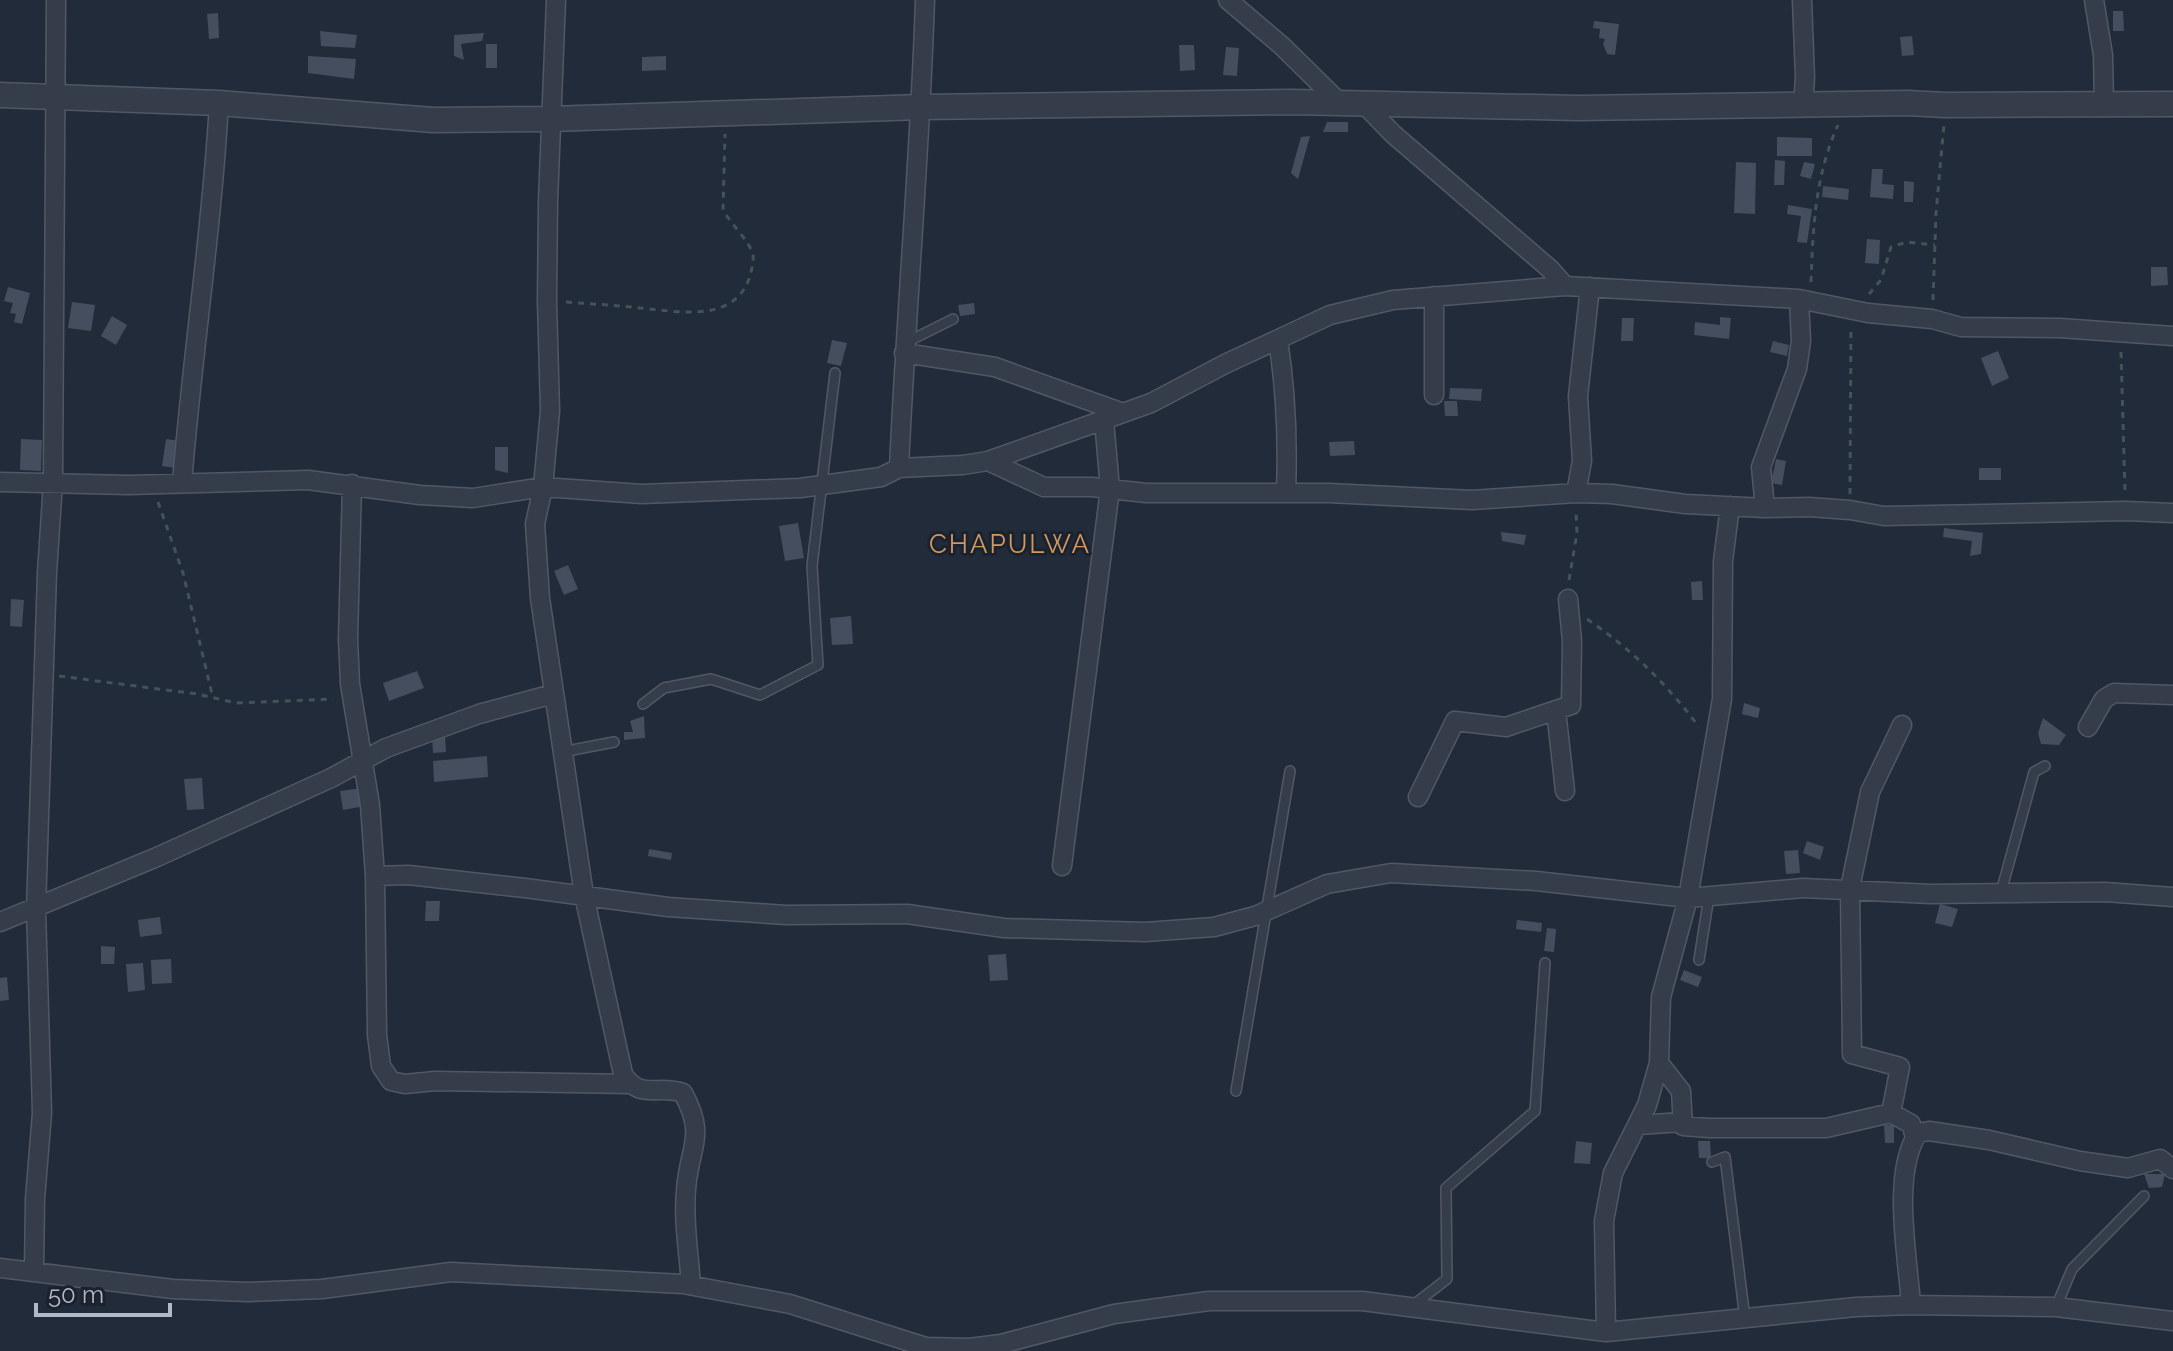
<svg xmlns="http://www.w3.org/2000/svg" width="2173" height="1351" viewBox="0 0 2173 1351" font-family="Raleway,sans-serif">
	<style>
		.building { fill: #444e5e }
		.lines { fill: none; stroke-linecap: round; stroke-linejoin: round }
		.service-casing { stroke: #515865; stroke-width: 12 }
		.minor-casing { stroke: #515865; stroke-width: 21 }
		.tertiary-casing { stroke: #515865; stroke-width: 27 }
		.path { stroke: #425458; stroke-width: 3; stroke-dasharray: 6 6; stroke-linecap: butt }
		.service { stroke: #363d4a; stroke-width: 9 }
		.minor { stroke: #363d4a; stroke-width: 18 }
		.tertiary { stroke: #363d4a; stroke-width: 24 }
		.labels { text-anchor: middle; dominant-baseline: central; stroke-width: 6; stroke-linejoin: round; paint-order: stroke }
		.quarter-label { font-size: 26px; letter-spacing: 2px; fill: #d09862; stroke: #1b222e }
	</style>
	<rect width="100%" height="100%" fill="#222b39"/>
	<!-- building -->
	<path class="building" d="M2113 11H2123L2124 31H2113Z
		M218 13 219 38 209 39 207 14Z
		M1594 21 1619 24 1615 55 1607 54 1603 44 1605 39 1599 38 1600 29 1593 28Z
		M320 31 357 35 355 48 321 46Z
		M484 33 482 41 461 44 464 60 454 56V35Z
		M1912 36 1914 55 1902 56 1900 37Z
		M486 44H497V68H486Z
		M1179 45H1194L1195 70 1180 71Z
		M1226 47 1239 48 1237 76 1223 75Z
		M308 56 356 59 354 79 308 73Z
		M666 56V70L642 71V57Z
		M1327 122H1348V132H1323Z
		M1310 136 1298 179 1291 173 1301 137Z
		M1777 137 1812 138V156H1777Z
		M1775 160 1785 161 1784 185H1774Z
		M1736 162 1756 163 1755 214 1734 213Z
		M1804 162 1815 164 1811 179 1800 176Z
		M1872 169H1883L1882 184 1894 185 1893 199 1870 197Z
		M1904 181 1914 182 1913 202H1904Z
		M1823 186 1849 189 1848 200 1822 197Z
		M1788 205 1812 209 1807 243 1797 242 1801 216 1787 214Z
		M1867 239 1880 240 1879 264 1865 263Z
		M2151 267H2167L2168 285 2151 286Z
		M8 287 30 293 22 324 14 322 16 314 10 313 13 303 4 301Z
		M72 302 95 305 91 331 68 328Z
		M974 303 975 314 960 316 958 305Z
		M112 316 127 325 116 345 101 336Z
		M1720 317 1731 318 1729 339 1694 335 1695 322 1720 325Z
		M1622 318H1634L1633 341H1621Z
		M832 340 847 343 841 366 827 363Z
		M1773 341 1789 345 1787 356 1770 352Z
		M1998 351 2009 378 1992 386 1981 358Z
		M1450 388 1482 389 1481 401 1449 399Z
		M1444 401H1457L1458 416H1445Z
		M21 439 42 440 41 471 20 470Z
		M166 439 180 441 175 468 162 466Z
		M1354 441 1355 455 1330 456 1329 442Z
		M495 447H508V473L495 470Z
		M1776 459 1786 461 1782 485 1771 483Z
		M1979 468H2001V480H1979Z
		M798 523 804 558 785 561 779 526Z
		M1944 528 1983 533 1981 554 1970 556 1972 541 1943 537Z
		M1501 532 1526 535 1524 545 1502 541Z
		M568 565 578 589 564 595 554 571Z
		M1702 581 1703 600H1692L1691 582Z
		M11 599 24 600 22 627 10 626Z
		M851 616 853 644 832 645 830 618Z
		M417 671 424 688 389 701 383 683Z
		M1744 703 1760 708 1758 718 1742 714Z
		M644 716 645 738 624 740V732H633L630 721Z
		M2043 718 2066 735 2059 745 2041 744 2038 733Z
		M432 736H445L446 752 433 753Z
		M487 756 488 777 434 782 433 761Z
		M202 778 204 809 187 810 184 779Z
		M362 788 365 806 343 810 340 791Z
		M1807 841 1824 847 1820 860 1803 853Z
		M649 849 672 853 671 860 648 856Z
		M1798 850 1800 873 1786 874 1784 851Z
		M426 901H440L439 921H425Z
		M1940 904 1958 909 1952 927 1935 923Z
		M160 917 162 934 140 937 138 920Z
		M1517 920 1542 923 1541 932 1516 929Z
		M1547 928 1556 929 1554 952 1544 951Z
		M101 946 115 947 114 964H101Z
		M1006 954 1008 980 990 981 988 955Z
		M171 959 172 983 152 984 151 960Z
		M143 963 145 990 128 992 126 964Z
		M1684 970 1702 977 1698 987 1680 980Z
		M7 977 9 1000 0 1001V978Z
		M1884 1125H1894V1143H1885Z
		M1576 1141 1592 1143 1590 1164 1574 1163Z
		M1698 1141H1710L1711 1158H1699Z
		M2144 1174H2165L2162 1187 2149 1188Z"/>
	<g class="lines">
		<!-- service casing -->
		<g class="service-casing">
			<path id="service" d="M905 343 953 319
				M643 704 664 688 711 679 760 695 818 665 812 566 835 373
				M562 752 614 742
				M2001 892 2034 772 2045 766
				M1699 960 1709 896
				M1236 1091 1290 771
				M1712 1162 1725 1157 1745 1319
				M1412 1306 1447 1279 1446 1188 1535 1111 1545 963
				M2056 1307 2072 1269 2144 1196"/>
		</g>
		<!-- minor casing -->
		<g class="minor-casing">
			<path id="minor" d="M556 0 548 201 547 301 550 411 543 487 535 524 540 598 584 895 623 1074C640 1101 658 1084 683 1093 707 1137 689 1146 686 1190 683 1221 689 1254 691 1285
				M1228 0 1282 46 1339 102
				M1802 0 1805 78 1803 105
				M2094 0 2103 55 2104 104
				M1363 103 1393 134 1550 269 1565 286
				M1434 296V395
				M1278 340C1286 391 1288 440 1286 492
				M904 353 995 367 1123 413
				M988 461 1151 403 1225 364 1330 315 1393 300 1565 286 1799 299 1868 313 1932 319 1961 327 2060 328 2173 336
				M899 468C906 312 920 156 925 0
				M0 482 128 485 308 480 420 495 473 498 543 487 642 494 800 488 881 477 899 468 963 465 988 461 1044 487H1092L1146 493H1329L1472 500 1576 493 1612 494 1685 504 1765 508 1809 507 1850 510 1884 516 2126 511 2173 513
				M182 483C192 356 212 230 219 103
				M352 484 348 639 350 684 370 805 375 876 377 1035 381 1066 391 1081 405 1084 435 1081 630 1084
				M1576 493 1582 461 1578 396 1590 287
				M1765 508 1761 467 1797 369 1801 341 1799 299
				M1556 710 1565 791
				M2088 727 2104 699 2114 693 2173 695
				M1418 797 1455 721 1506 727 1571 705 1572 641 1568 599
				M1062 866 1110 489 1104 420
				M375 876 408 875 525 888 668 907 786 915 907 914 1004 928 1145 932 1214 927 1255 916 1327 884 1391 873 1536 881 1688 898 1803 888 1931 894 2105 892 2173 897
				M0 922 157 857 331 778 386 748 479 714 553 694
				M1659 1063 1681 1091 1683 1126 1709 1128H1826L1891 1113 1911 1124 1915 1137
				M1891 1113 1900 1067 1852 1054 1850 888 1870 792 1902 725
				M1638 1125 1682 1122
				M0 1268 173 1289 247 1292 322 1289 451 1272 683 1284 790 1304 926 1347 969 1348 1001 1344 1114 1314 1209 1301H1362L1606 1332 1856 1307 1911 1305 2056 1307 2173 1321
				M34 1272 35 1199 42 1113 36 909 47 573 53 482 56 0
				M1911 1305C1908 1257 1891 1174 1918 1133L1929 1131 1989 1140 2080 1161 2128 1168 2160 1159 2173 1169
				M1606 1332 1604 1221 1613 1173 1647 1105 1659 1063 1661 997 1688 898 1722 699 1723 561 1730 506"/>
		</g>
		<!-- tertiary casing -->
		<g class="tertiary-casing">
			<path id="tertiary" d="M0 95 219 103 433 120 550 119 922 107 1292 102 1578 108 1907 103 1945 105 2173 104"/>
		</g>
		<!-- path -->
		<path class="path" d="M1811 282C1813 227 1815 176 1838 125
			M1869 294 1881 280 1891 247 1907 242 1935 245
			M1933 300 1936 213 1944 124
			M566 302C591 304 615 305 640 308 675 311 733 324 749 279 751 272 754 263 753 255 750 241 730 224 723 209L725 134
			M2121 352 2125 492
			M1850 494 1851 326
			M158 502 183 573 213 698
			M1569 580 1577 533 1576 512
			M1587 619C1631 649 1667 684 1699 727
			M59 676 197 694 236 703 333 699"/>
		<!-- service -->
		<use href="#service" class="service"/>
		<!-- minor -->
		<use href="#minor" class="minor"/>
		<!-- tertiary -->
		<use href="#tertiary" class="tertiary"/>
	</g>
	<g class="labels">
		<!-- quarter labels -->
		<g class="quarter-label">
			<text x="1010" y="544">CHAPULWA</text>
		</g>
	</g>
	<!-- scale -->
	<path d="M36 1303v12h134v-12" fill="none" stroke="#b1b8c6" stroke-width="4"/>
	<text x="48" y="1303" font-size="24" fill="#b1b8c6" stroke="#1b222e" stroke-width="6" paint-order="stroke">50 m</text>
</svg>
